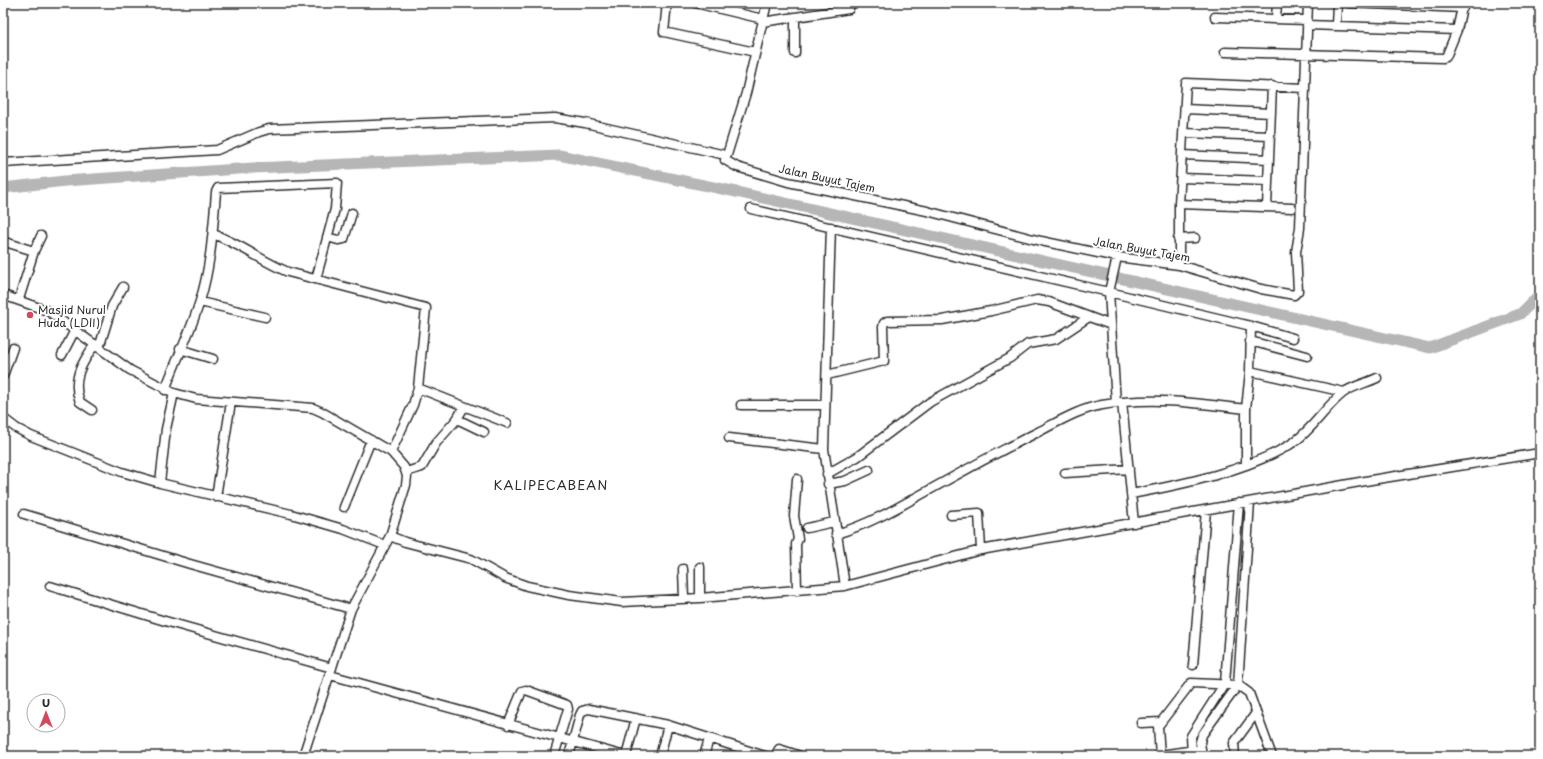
<svg xmlns="http://www.w3.org/2000/svg" width="1543" height="759" viewBox="0 0 1543 759" font-family="'Playpen Sans',sans-serif">
	<style>
		.lines { fill: none; stroke-linecap: round; stroke-linejoin: round }
		.river { stroke: #b6b6b6; stroke-width: 11 }
		.minor-casing { stroke: #2b2b2b; stroke-width: 11 }
		.minor { stroke: #fff; stroke-width: 8 }
		.poi-dot { fill: #d1495b; stroke: #fff; stroke-width: 1.5 }
		.labels { text-anchor: middle; dominant-baseline: central; stroke-width: 4; stroke-linejoin: round; paint-order: stroke }
		.street-label { font-size: 11px; fill: #2b2b2b; stroke: #fff }
		.poi-label { font-size: 11px; fill: #2b2b2b; stroke: #fff; text-anchor: start }
		.quarter-label { font-size: 13px; letter-spacing: 1px; fill: #2b2b2b; stroke: #fff }
	</style>
	<rect width="100%" height="100%" fill="#fff"/>
	<filter id="ink" filterUnits="userSpaceOnUse"><feTurbulence type="fractalNoise" baseFrequency=".025" numOctaves="2"/><feDisplacementMap in="SourceGraphic" scale="8" xChannelSelector="R" yChannelSelector="G"/><feConvolveMatrix kernelMatrix="1 2 1 2 8 2 1 2 1" color-interpolation-filters="sRGB"/></filter>
	<g filter="url(#ink)">
		<g class="lines">
			<!-- river -->
			<path class="river" d="M3 188 65 181 253 168 559 155 732 191 1430 348 1520 314 1540 295"/>
			<!-- minor casing -->
			<g class="minor-casing">
				<path id="minor" d="M667 3 664 32 755 52
					M695 3 763 19
					M1348 3 1463 8
					M1215 17 1307 20
					M1276 19 1277 3
					M762 22 849 9 850 3
					M1307 25 1457 30
					M1336 26 1337 3
					M1225 52 1443 58 1446 57 1457 30 1463 3
					M795 53V17
					M1185 109 1271 113
					M1184 133 1270 136
					M727 155 746 93 767 3
					M1182 155 1269 159
					M725 160 737 167 788 182 927 211 1041 241 1117 257 1179 265 1261 289 1294 295 1298 291 1296 252 1300 228 1308 3
					M3 163 217 150 259 132 269 129 555 118 585 123 721 154
					M1181 178 1268 181
					M1179 204 1292 208
					M1267 207 1272 86
					M751 209 1109 292 1116 403
					M831 227 824 449 845 586
					M213 234C240 244 262 261 288 272L426 308 418 388
					M327 237 338 240 344 239 352 213
					M1178 239 1195 238
					M5 242 34 251
					M1117 257 1109 292 1251 326 1293 338
					M1179 265V204L1186 83 1305 88
					M3 295 48 311 130 370 174 393 196 399 313 408 322 412 391 452 404 467 407 476 406 485 390 536 351 609 303 756
					M19 299 34 251 41 236
					M200 302 265 317
					M1250 341 1307 356
					M99 348 112 306 123 287
					M180 349 213 359
					M62 355 75 330
					M1250 371 1344 392
					M827 375 884 361 883 327 884 323 887 321 942 320 991 311 1037 300 1049 302 1111 325
					M3 376 13 348
					M165 390C176 360 191 331 200 301 211 266 213 229 216 192L218 188 337 183 335 209 316 279
					M1122 402 1134 523
					M741 405H824
					M1246 409 1250 371 1251 326
					M92 410 80 402C71 379 82 363 95 344
					M3 418 16 428 31 436 122 472 160 483 291 514 343 529 384 545
					M457 419 484 432
					M729 438 824 449
					M391 452 413 405 418 388 507 423
					M406 472 422 467 436 443 457 419 464 407
					M1065 473 1129 469
					M827 474 857 457 930 402 1010 358 1028 344 1056 339 1089 317
					M160 483 166 429 174 393
					M828 484 845 481 869 470
					M1131 494C1180 485 1252 470 1294 442 1313 429 1325 407 1343 393 1352 386 1367 383 1377 378
					M216 497 231 402
					M344 507 371 440
					M24 514 190 564 351 609
					M951 515 979 513 981 550
					M807 528 834 522
					M836 534C874 523 907 502 942 483 974 465 1006 448 1038 432 1058 422 1079 409 1102 405 1150 396 1198 403 1246 409V464
					M390 536 405 542 471 559 505 578 527 586 569 595 622 602 700 598 845 586 981 550 1371 480 1540 453
					M700 567V598
					M683 569 684 599
					M50 586 165 621 332 668
					M797 591 796 544 798 539 794 516 797 479
					M1193 665 1206 510
					M330 675 625 756
					M1141 723 1160 722
					M508 725 522 691 526 690 567 705 568 709 554 756
					M1160 755 1195 750
					M569 756 580 715 582 711 589 709 668 725 765 756
					M626 756 636 718
					M660 756 668 725
					M704 756 709 739
					M775 756 779 749 801 756
					M1160 756 1158 726 1191 683 1238 685 1249 693 1272 756
					M1192 756 1191 736 1225 683 1239 503
					M1202 756 1200 742 1202 735 1238 685 1250 502
					M1235 756 1234 743 1256 713"/>
			</g>
			<!-- minor -->
			<use href="#minor" class="minor"/>
		</g>
	</g>
	<!-- markers -->
	<circle class="poi-dot" cx="30" cy="315" r="4"/>
	<g class="labels">
		<!-- street labels -->
		<g class="street-label">
			<text transform="translate(827 178) rotate(12)">Jalan Buyut Tajem</text>
			<text transform="translate(1142 249) rotate(10)">Jalan Buyut Tajem</text>
		</g>
		<!-- poi labels -->
		<g class="poi-label">
			<text x="38" y="309">Masjid Nurul<tspan x="38" dy="13">Huda (LDII)</tspan></text>
		</g>
		<!-- quarter labels -->
		<g class="quarter-label">
			<text x="551" y="484">KALIPECABEAN</text>
		</g>
	</g>
	<!-- margin -->
	<rect width="1543" height="759" fill="none" stroke="#fff" stroke-width="16"/>
	<rect x="8" y="8" width="1527" height="743" fill="none" stroke="#2b2b2b" stroke-width="1.5" filter="url(#ink)"/>
	<!-- north arrow -->
	<g transform="translate(46 713)"><circle r="19" fill="#ffffff" stroke="#aaaaaa"/>
	<path d="M0-3L7 15L0 10L-7 15Z" fill="#d1495b"/>
	<text y="-6" font-size="11" font-weight="bold" text-anchor="middle" fill="#2b2b2b">U</text>
	</g>
</svg>
